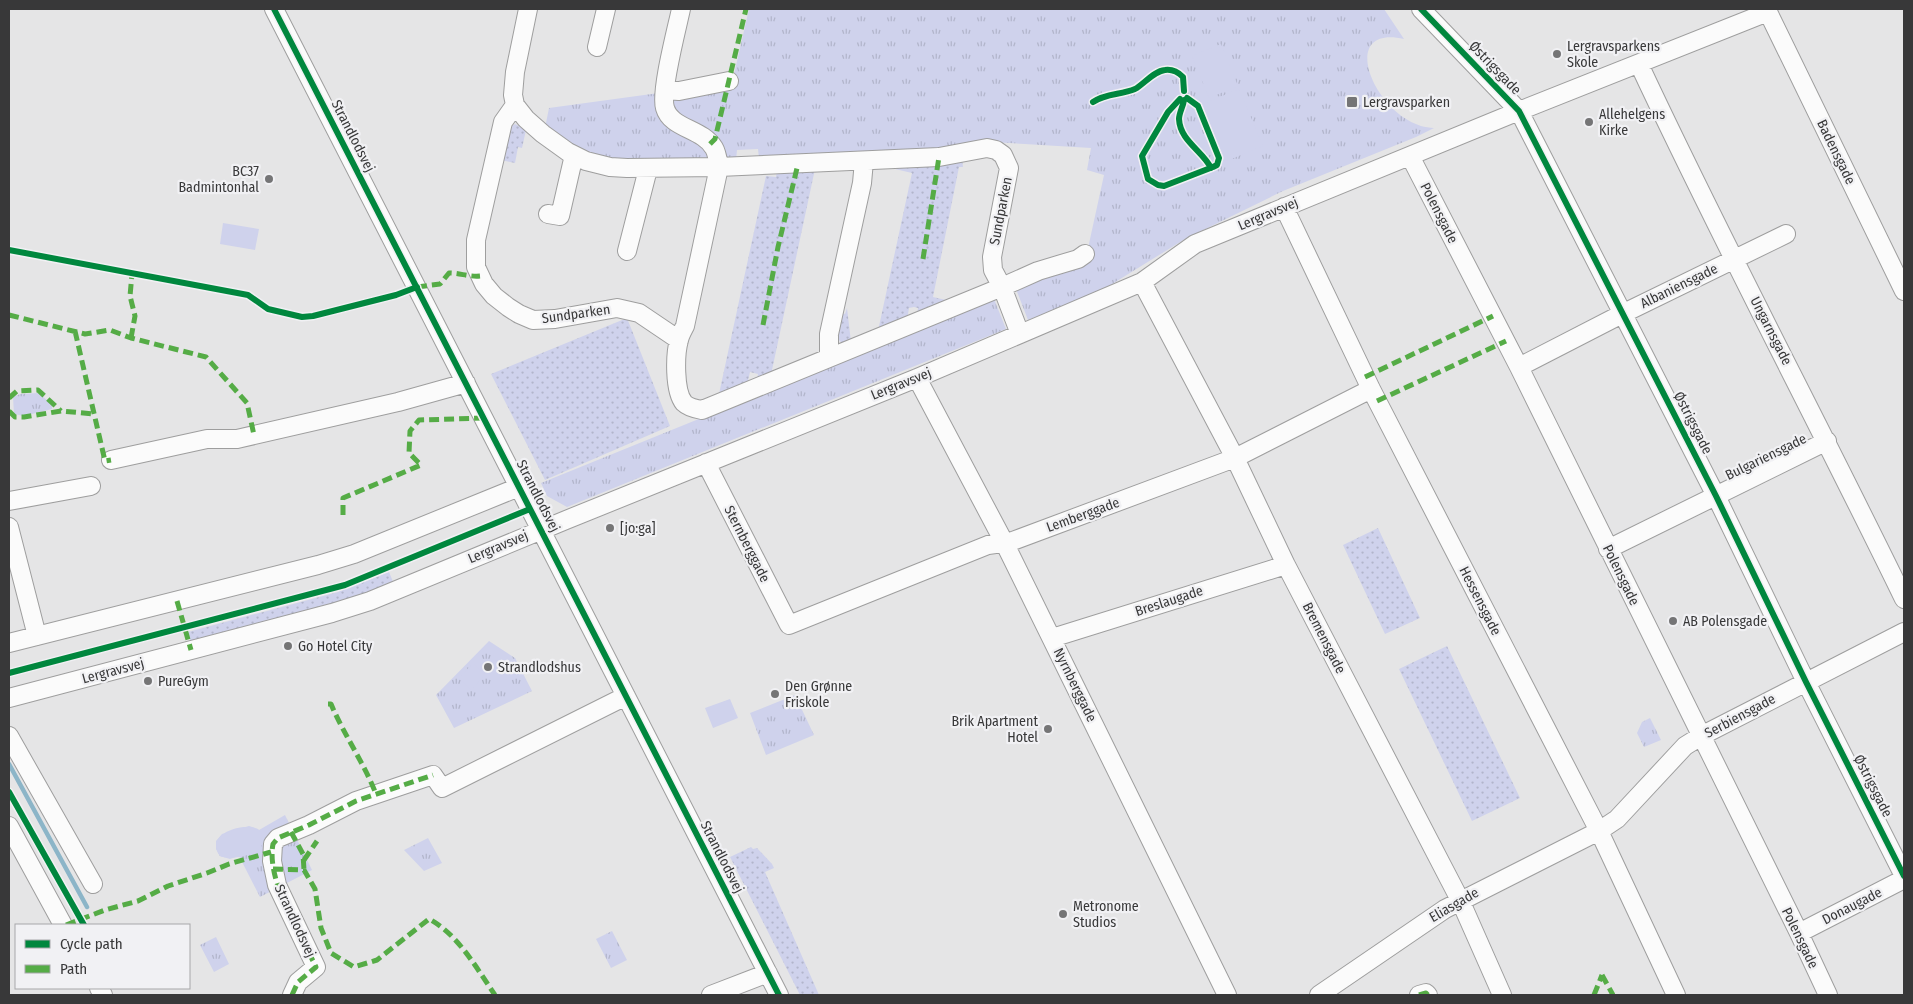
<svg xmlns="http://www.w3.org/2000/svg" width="1913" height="1004" viewBox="0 0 1913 1004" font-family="'Fira Sans Condensed',sans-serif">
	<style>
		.grass { fill: url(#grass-dots) }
		.park { fill: url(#park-tufts) }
		.pitch { fill: #cfd2ec }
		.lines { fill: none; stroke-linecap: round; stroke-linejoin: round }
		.stream { stroke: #8cb5c8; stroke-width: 4.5 }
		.minor-casing { stroke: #9e9e9e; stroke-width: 20 }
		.minor { stroke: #fbfbfb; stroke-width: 18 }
		.quiet { stroke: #55ac46; stroke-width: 5; stroke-dasharray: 10 5; stroke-linecap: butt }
		.cycleway-casing { stroke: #f1f1f4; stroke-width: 9 }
		.cycleway { stroke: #00873e; stroke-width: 6 }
		.poi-dot { fill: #757576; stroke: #f1f1f4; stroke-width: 2 }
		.labels { text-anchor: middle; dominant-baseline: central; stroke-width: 4.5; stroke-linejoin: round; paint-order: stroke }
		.poi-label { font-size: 14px; fill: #383839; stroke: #f1f1f4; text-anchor: start }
		.street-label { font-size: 14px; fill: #383839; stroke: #f1f1f4 }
	</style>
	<defs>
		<pattern id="grass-dots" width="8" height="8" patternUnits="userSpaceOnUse" patternTransform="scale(1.25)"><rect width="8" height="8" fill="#cfd2ec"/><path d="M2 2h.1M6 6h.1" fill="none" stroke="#b2b5cb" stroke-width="1.8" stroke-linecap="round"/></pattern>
		<pattern id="park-tufts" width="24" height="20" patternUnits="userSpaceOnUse" patternTransform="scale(1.25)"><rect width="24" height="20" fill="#cfd2ec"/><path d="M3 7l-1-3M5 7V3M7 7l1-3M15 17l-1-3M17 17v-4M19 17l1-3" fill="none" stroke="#b2b5cb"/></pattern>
	</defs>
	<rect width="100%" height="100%" fill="#e5e5e6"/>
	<!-- grass -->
	<path class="grass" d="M515 124 526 130 522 148 518 147 515 163 501 160 509 128Z
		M962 159 963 167H959L933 297 950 301 917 316 918 308 914 307 909 308 907 320 878 331 912 173 895 169V166Z
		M815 169 772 370 780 372 757 381 758 374 750 372 747 385 719 394 766 176 776 177 777 170Z
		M847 308 851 342 842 343 836 337 841 313 845 314Z
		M627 318 670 426 545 480 491 374Z
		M1378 528 1420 618 1385 634 1343 545Z
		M389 572 394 584 316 615 191 643 188 632 338 592Z
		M1447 646 1520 798 1472 821 1399 669Z
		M751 847 753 849 757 848 772 864 774 868 765 872 819 995H800L730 857Z"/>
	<!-- park -->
	<path class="park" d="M749 9H1384L1404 39C1332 23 1379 127 1434 128L1416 137 1283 191 1185 239 1104 289 1028 320 1016 289 1085 262 1104 175 1087 170 1091 148 992 142 927 152 759 159 758 149 737 150 736 160 625 165 592 158 545 128 549 108 732 83Z
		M994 299 1006 329 567 507 547 496 541 483Z
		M38 393 52 404V409L24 416 14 414 13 397 20 394Z
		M489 641 515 658 532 691 454 728 436 695Z
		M795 695 814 735 766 755 750 713Z
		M1650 718 1661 740 1644 747 1637 733 1642 722Z
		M285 815 312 870 260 897 239 856 230 859 220 856C203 834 245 821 259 830Z
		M428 838 442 863 424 871 404 850Z
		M612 931 627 960 611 968 596 939Z
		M216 937 229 964 214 972 200 945Z"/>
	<!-- pitch -->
	<path class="pitch" d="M1221 44 1238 86 1209 98 1192 56Z
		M1239 89 1263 146 1224 162 1200 105Z
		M223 223 259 229 255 250 220 244Z
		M473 663 485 675 471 690 459 678Z
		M730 699 738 718 713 728 705 708Z
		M249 826 258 829 263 836C264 841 263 846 258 850 251 856 228 860 220 856L216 849V841L222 834Z"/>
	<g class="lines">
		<!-- stream -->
		<path class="stream" d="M9 764 87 907"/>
		<!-- minor casing -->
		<g class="minor-casing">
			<path id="minor" d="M274 9 779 995
				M528 9 515 72 513 95 515 105 526 119 543 134 568 152 586 161 610 167 627 168 719 167 939 157 987 148 996 150 1003 155 1009 168 992 257 993 270 1002 287 1020 334
				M681 9C677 28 660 92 665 108 671 129 702 128 714 148 717 153 718 161 719 167L685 326C683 330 680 335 679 340 675 354 674 391 684 403 688 407 696 409 702 410L1002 287 1038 271 1078 259 1085 254
				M1421 9 1519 111 1716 496 1806 682 1904 876
				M1768 12 1904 291
				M597 47 606 9
				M1639 64C1723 244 1817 420 1904 599
				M665 90 679 91 729 81
				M515 105 503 122 476 240V267L484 284 494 296 508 307 519 314 533 320 555 319 617 308 639 313 679 340
				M1410 156 1519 367 1799 933 1828 995
				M1284 207 1371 389 1599 831 1676 995
				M548 214 560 216 574 155
				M627 251 648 169
				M1142 282 1235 458 1286 565 1460 900 1502 995
				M829 358V334L862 183 864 161
				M1519 367 1622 314 1786 234
				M917 378 1005 544 1227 995
				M111 460 207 439H237L398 402 466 383
				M706 463 789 625 988 545 1010 542 1235 458 1371 389
				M9 501 91 486
				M9 527 37 636
				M1608 549 1827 441
				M1052 638 1286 565
				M9 643 318 565 354 554 519 487
				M9 698 332 613 370 601 566 520 917 378 1142 282 1195 244 1519 111 1768 12V9
				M9 736 93 884
				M9 826 63 925
				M1799 933 1904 879
				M99 988 103 995
				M292 995 298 982 316 967 277 885 272 861 273 844 278 838 309 825 356 801 433 775 442 788 626 696
				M711 995 768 973
				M1319 995 1445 909 1599 831 1617 819 1685 746 1701 736 1904 632
				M1419 995 1426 993 1428 995"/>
		</g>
		<!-- minor -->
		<use href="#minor" class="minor"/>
		<!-- quiet -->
		<path class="quiet" d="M710 144 715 139 746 9
			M923 259 939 157
			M417 287 440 284 449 273C460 273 469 277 480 276
			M9 315 85 334 110 330 131 338 206 357 247 403 254 435
			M763 325 778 247 798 164
			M75 331 105 461 111 460
			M131 338 135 316 130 296 132 274
			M1365 377 1493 316
			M9 398 17 391 38 390 61 411
			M1377 401 1506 341
			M9 411 15 417H24L61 411 94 414
			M343 515V498L421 465 409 453 410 431 419 420 484 418
			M177 601 191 650
			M328 704H331C344 735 364 763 376 794
			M291 832 303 854 304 870
			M304 860 317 841
			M273 869 304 870 315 889 321 928 331 953 354 967 377 960 429 919C458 934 477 969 495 995
			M66 925 105 910 138 901 168 886 207 873 229 864 271 852
			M1602 975 1613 995
			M292 995 298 982 316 967C300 934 266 880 273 844L278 838 309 825 356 801 433 775
			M1419 995 1426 993 1428 995
			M1594 995 1602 975"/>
		<!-- cycleway casing -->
		<g class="cycleway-casing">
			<path id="cycleway" d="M274 9 779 995
				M1421 9 1519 111 1716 496 1806 682 1904 876
				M1180 99 1168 112 1142 156 1148 179 1158 185 1164 186 1213 167 1217 165 1219 158 1198 106 1187 98
				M1184 100C1183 107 1179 113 1179 119 1180 141 1203 151 1211 168
				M1093 102C1106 93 1121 95 1135 89 1144 84 1154 71 1165 70 1172 69 1178 72 1183 77L1184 91
				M9 250 248 295 268 309 302 317 313 316 396 295 417 287
				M9 673 345 585 530 509
				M9 792 84 925"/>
		</g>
		<!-- cycleway -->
		<use href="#cycleway" class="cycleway"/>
	</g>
	<!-- markers -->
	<g class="poi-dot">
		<circle cx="1557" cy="54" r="5"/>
		<rect x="1346" y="96" width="12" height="12" rx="2.5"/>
		<circle cx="1589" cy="122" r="5"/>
		<circle cx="269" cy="179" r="5"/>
		<circle cx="610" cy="528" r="5"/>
		<circle cx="1673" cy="621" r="5"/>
		<circle cx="288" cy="646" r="5"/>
		<circle cx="488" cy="667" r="5"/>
		<circle cx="148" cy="681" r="5"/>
		<circle cx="775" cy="694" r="5"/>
		<circle cx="1048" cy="729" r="5"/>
		<circle cx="1063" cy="914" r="5"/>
	</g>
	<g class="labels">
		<!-- poi labels -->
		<g class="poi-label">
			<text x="1567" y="46">Lergravsparkens<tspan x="1567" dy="16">Skole</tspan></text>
			<text x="1363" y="102">Lergravsparken</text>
			<text x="1599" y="114">Allehelgens<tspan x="1599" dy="16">Kirke</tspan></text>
			<text x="259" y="171" text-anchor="end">BC37<tspan x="259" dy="16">Badmintonhal</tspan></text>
			<text x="620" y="528">[jo:ga]</text>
			<text x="1683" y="621">AB Polensgade</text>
			<text x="298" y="646">Go Hotel City</text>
			<text x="498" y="667">Strandlodshus</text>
			<text x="158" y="681">PureGym</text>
			<text x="785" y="686">Den Grønne<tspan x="785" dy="16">Friskole</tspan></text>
			<text x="1038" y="721" text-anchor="end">Brik Apartment<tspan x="1038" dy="16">Hotel</tspan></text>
			<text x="1073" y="906">Metronome<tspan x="1073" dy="16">Studios</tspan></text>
		</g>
		<!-- street labels -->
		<g class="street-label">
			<text transform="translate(1495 68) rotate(46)">Østrigsgade</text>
			<text transform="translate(353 136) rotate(63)">Strandlodsvej</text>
			<text transform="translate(1836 152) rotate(64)">Badensgade</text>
			<text transform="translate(1001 211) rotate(-79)">Sundparken</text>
			<text transform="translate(1439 213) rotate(63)">Polensgade</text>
			<text transform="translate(1268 214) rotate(-23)">Lergravsvej</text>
			<text transform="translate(1679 286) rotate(-26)">Albaniensgade</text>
			<text transform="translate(576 314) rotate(-8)">Sundparken</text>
			<text transform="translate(1771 331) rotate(63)">Ungarnsgade</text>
			<text transform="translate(901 384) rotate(-22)">Lergravsvej</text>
			<text transform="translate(1693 423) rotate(63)">Østrigsgade</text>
			<text transform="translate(1766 457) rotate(-26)">Bulgariensgade</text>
			<text transform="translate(538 496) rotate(63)">Strandlodsvej</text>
			<text transform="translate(1083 515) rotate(-20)">Lemberggade</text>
			<text transform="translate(747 544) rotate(63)">Sternberggade</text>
			<text transform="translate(498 547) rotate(-23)">Lergravsvej</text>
			<text transform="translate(1621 575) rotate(64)">Polensgade</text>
			<text transform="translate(1169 601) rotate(-18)">Breslaugade</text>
			<text transform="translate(1480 601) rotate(63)">Hessensgade</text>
			<text transform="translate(1324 638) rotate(63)">Bremensgade</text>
			<text transform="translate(113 671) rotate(-15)">Lergravsvej</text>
			<text transform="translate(1075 685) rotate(64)">Nyrnberggade</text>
			<text transform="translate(1740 716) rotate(-28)">Serbiensgade</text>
			<text transform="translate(1873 786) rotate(63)">Østrigsgade</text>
			<text transform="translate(722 857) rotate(63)">Strandlodsvej</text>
			<text transform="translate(1454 905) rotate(-30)">Eliasgade</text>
			<text transform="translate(1852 906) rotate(-27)">Donaugade</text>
			<text transform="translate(295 921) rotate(65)">Strandlodsvej</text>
			<text transform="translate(1800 938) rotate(64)">Polensgade</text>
		</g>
	</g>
	<!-- border -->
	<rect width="1913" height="1004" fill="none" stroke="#383839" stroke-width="20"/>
	<!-- legend -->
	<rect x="15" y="924" width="175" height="65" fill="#f1f1f4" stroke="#a7a7a9"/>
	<rect x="25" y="940" width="25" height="8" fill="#00873e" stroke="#a7a7a9"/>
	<text x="60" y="949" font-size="15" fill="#383839">Cycle path</text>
	<rect x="25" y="965" width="25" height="8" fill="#55ac46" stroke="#a7a7a9"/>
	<text x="60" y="974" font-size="15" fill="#383839">Path</text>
</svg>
